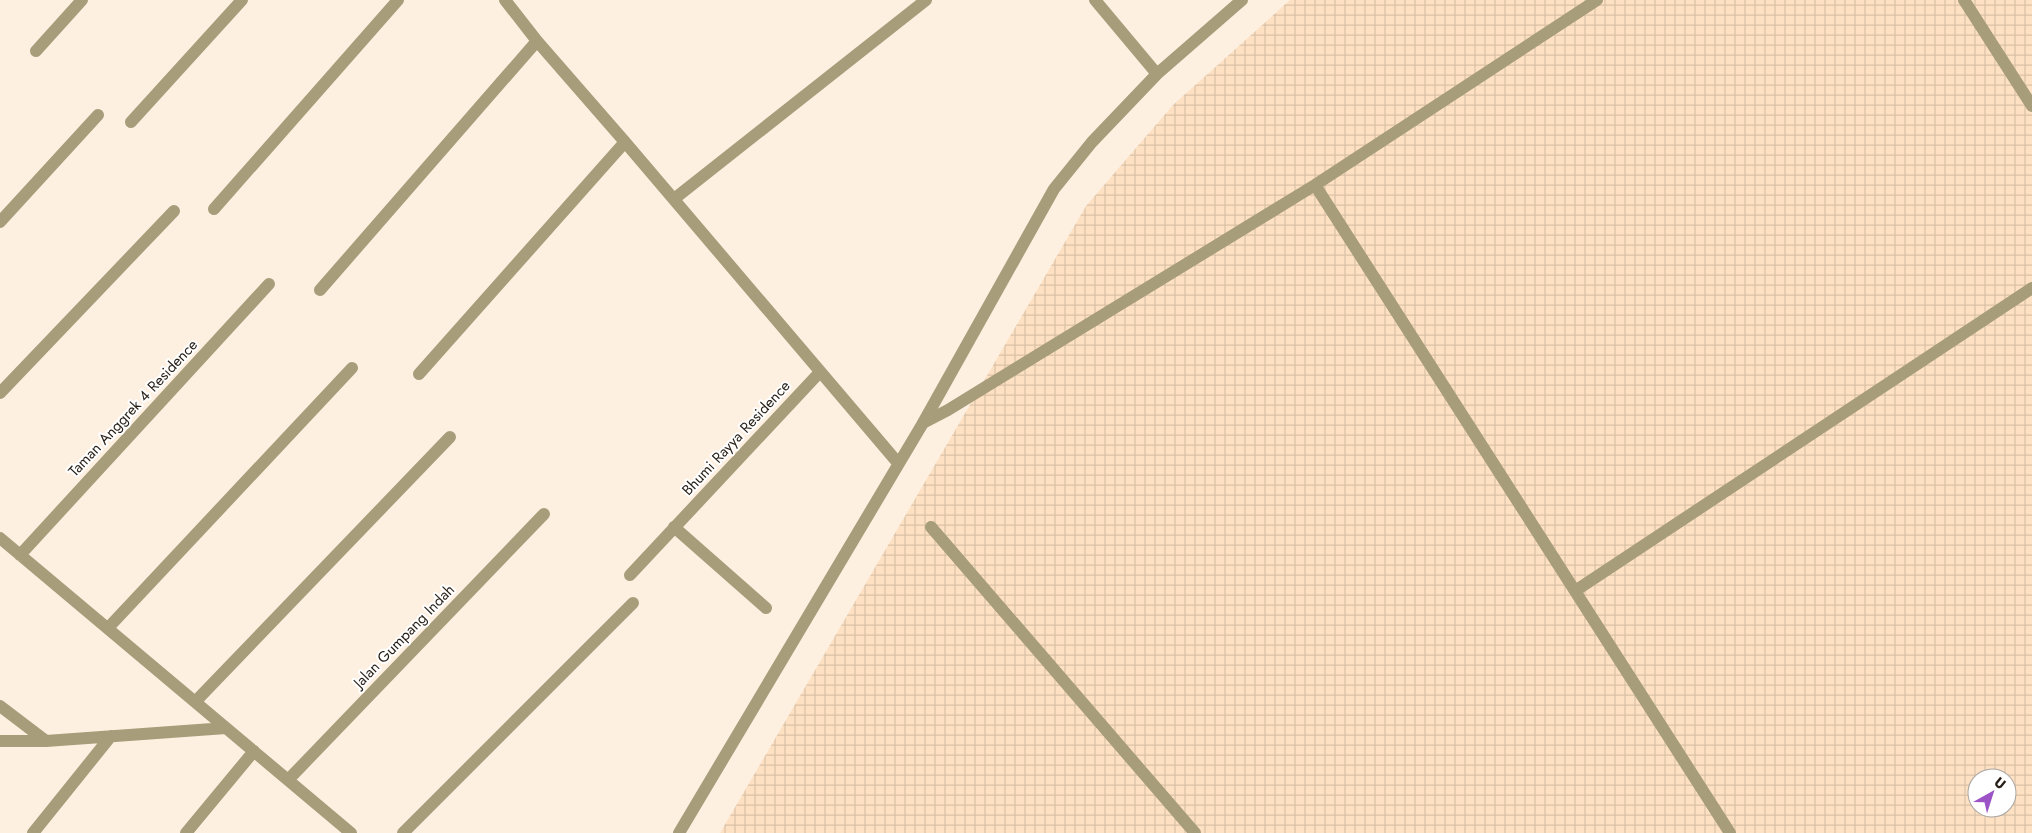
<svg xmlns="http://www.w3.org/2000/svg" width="2032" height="833" viewBox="0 0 2032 833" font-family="Jost,sans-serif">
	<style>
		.industrial { fill: url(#industrial-grid); fill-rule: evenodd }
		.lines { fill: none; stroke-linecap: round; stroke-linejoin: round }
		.lane { stroke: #a79d7a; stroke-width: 12 }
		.street { stroke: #a79d7a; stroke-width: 12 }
		.labels { text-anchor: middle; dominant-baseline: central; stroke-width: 4; stroke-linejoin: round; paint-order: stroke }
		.street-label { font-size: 15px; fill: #261e15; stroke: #fff }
	</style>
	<defs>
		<pattern id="industrial-grid" width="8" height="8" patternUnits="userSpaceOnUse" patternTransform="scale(1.25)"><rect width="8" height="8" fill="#fee1c3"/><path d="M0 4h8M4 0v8" fill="none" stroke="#dac1a7"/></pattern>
	</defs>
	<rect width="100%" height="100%" fill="#fef0e1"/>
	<!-- industrial -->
	<path class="industrial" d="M1290 0H2032V833H720L1086 206 1173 105ZM1977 778H2007V808H1977Z"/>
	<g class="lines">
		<!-- lane -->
		<path class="lane" d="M1964 0 2032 106
			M1315 185 1730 833
			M923 423 948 410 1315 185 1597 0
			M931 527 1195 833
			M1575 591 2032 288"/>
		<!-- street -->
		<path class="street" d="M505 0 537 41 625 142 898 463
			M1095 0 1157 74
			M36 51 82 0
			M131 122 242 0
			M674 199 926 0
			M214 209 398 0
			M0 222 98 115
			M320 290 537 41
			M419 374 625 142
			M0 393 174 211
			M674 527 766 608
			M0 538 351 833
			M20 555 269 284
			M630 575 820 372
			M108 628 352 368
			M195 702 450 437
			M0 706 46 741
			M0 741H46L226 728
			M288 780 544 514
			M33 833 111 736
			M186 833 254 751
			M403 833 633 603
			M679 833 923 423 1054 189 1092 142 1157 74 1242 0"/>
	</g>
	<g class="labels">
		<!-- street labels -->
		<g class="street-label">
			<text transform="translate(133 408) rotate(-47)">Taman Anggrek 4 Residence</text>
			<text transform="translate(736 438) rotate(-47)">Bhumi Rayya Residence</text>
			<text transform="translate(404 636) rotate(-46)">Jalan Gumpang Indah</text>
		</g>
	</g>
	<!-- north arrow -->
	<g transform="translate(1992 793) rotate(39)"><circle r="24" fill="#ffffff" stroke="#a8a5a1"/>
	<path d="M0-4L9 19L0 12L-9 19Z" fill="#9c53c6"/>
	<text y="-8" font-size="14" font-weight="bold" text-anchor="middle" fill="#261e15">U</text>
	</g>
</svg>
